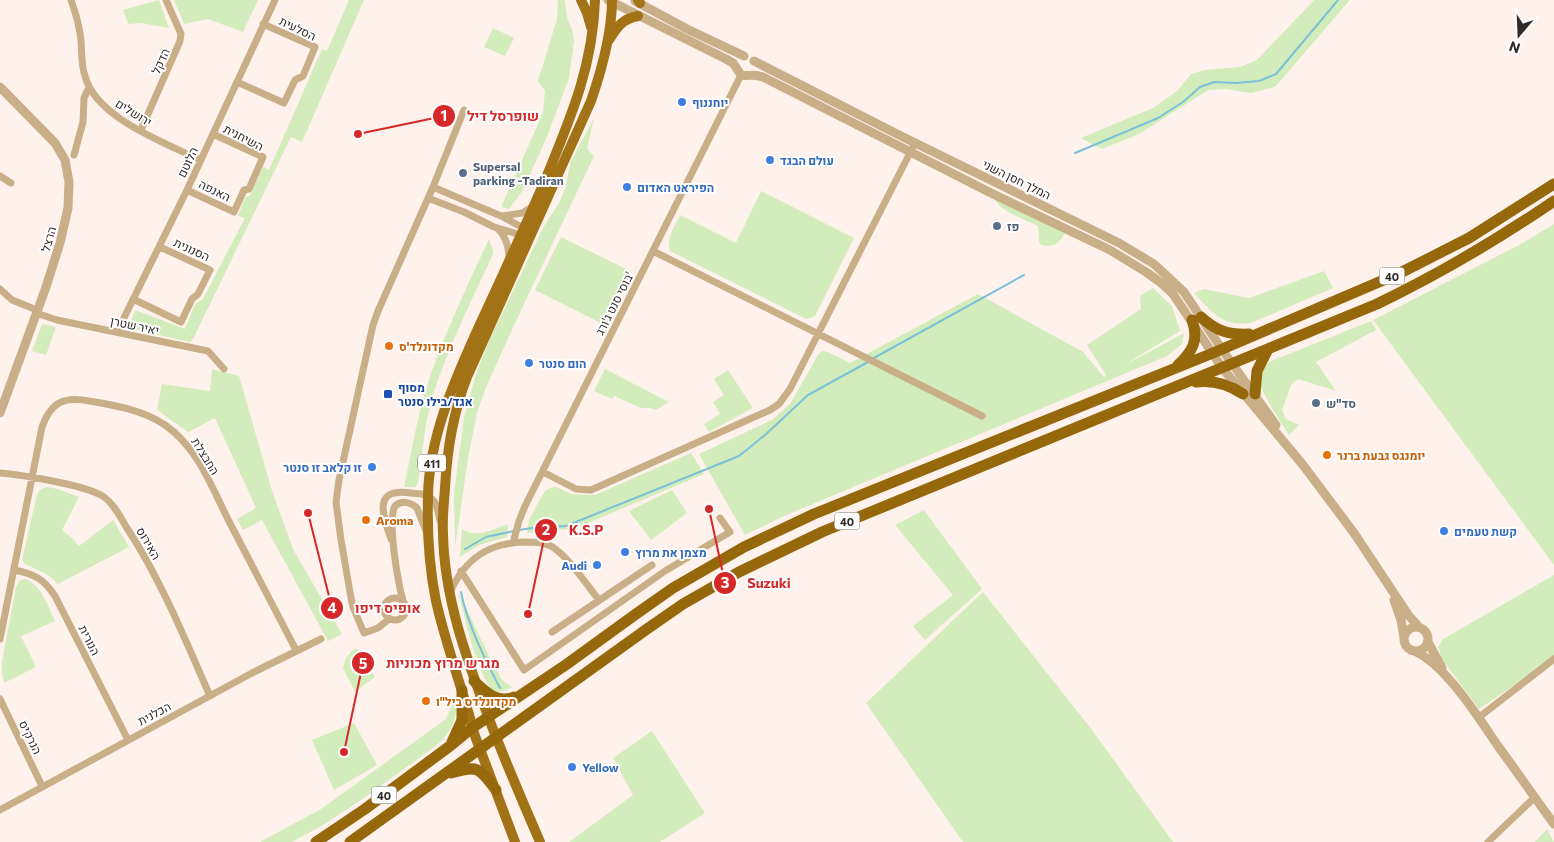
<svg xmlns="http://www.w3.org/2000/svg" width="1554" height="842" viewBox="0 0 1554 842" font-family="Commissioner,Heebo,sans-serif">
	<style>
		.green { fill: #d2ecbc }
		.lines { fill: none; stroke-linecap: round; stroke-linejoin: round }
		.stream { stroke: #7dc0d8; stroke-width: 2 }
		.minor { stroke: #c9af88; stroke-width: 7 }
		.tertiary { stroke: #c9af88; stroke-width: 9 }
		.primary { stroke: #a27217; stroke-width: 10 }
		.trunk { stroke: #96680c; stroke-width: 11 }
		.shop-dot { fill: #3f7fe0; stroke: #fff; stroke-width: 2 }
		.service-dot { fill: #5c6f8a; stroke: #fff; stroke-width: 2 }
		.food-dot { fill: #e8710a; stroke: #fff; stroke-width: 2 }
		.transit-dot { fill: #1a4fb4; stroke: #fff; stroke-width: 2 }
		.labels { text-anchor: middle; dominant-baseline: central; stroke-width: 4; stroke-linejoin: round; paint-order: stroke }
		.shield { fill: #fff; stroke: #6e6a68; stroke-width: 1 }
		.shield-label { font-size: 11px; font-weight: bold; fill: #302a28 }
		.street-label { font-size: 12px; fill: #302a28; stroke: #fff }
		.shop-label { font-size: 12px; font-weight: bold; fill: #366cbe; stroke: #fff; text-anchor: start }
		.service-label { font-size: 12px; font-weight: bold; fill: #4e5e75; stroke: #fff; text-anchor: start }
		.food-label { font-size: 12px; font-weight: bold; fill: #c56008; stroke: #fff; text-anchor: start }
		.transit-label { font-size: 12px; font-weight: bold; fill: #164399; stroke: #fff; text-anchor: start }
		.leader { fill: none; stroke: #d62828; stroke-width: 2 }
		.callout-dot { fill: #d62828; stroke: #fff; stroke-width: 2 }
		.mark-label { font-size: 15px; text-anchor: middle; font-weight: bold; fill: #fff }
		.callout-label { font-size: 14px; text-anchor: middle; font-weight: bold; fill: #d62828; stroke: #fff; stroke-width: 4; stroke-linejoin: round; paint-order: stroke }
	</style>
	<rect width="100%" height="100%" fill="#fff2ed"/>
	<!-- green -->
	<path class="green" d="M159 0 169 28 141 23 128 24 123 10Z
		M174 0H258L243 32 208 19 184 24Z
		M349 0H364L302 142 291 137 194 337 190 342 128 328 135 310 185 329 195 304 203 299 245 218 238 216 245 198 250 195 263 167 269 170 322 49 327 51Z
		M558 0H565L567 18 573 32 574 41 569 78 546 139 523 190 509 209 501 207 543 113 545 91 538 81 557 19Z
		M1314 0H1350L1275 87 1251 93 1226 89 1208 90 1139 134 1102 149 1081 138 1153 108 1177 91 1191 74 1205 70 1240 67 1257 60Z
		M493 28 514 38 505 56 484 47Z
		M594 118 587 149 594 156 516 321 486 387 477 413 468 458 455 548 454 493 464 418 476 374 489 341 544 226 559 203 566 186 570 163Z
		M761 191 854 238 815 316 806 319 670 251C666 238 675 226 680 215L736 243Z
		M995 199 1065 233C1059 244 1053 248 1041 245L1039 241 1038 226C1026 220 999 211 995 199Z
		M1554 224V565L1373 320 1521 244Z
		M561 237 632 272 605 325 535 290Z
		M489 239 493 250V254C472 300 449 345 434 392 424 421 423 453 418 483L415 487H404C411 455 416 423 425 392 441 340 466 289 489 239Z
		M1324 271 1333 288 1251 323C1222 327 1212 312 1194 293L1204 289 1249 298Z
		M1153 288 1172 306 1180 331 1121 367 1184 333 1182 344 1167 356 784 516 745 535 699 454 772 420 790 404 818 355 822 351 828 352 850 363 978 294 1083 352 1104 377 1106 375 1087 345 1141 309 1140 296Z
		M1371 321 1376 330 1316 362 1336 391 1298 379 1291 385 1282 410 1286 419 1299 425 1289 435C1283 425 1259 390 1259 379 1259 372 1265 366 1269 362Z
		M42 324 56 327 46 355 32 351Z
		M212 369 239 376 272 491 293 549 342 634 328 641 262 520 243 530 237 519 256 508 215 418 188 432 157 410 162 384 210 391Z
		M605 369 669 402 656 410 650 408H641L614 396 612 399 594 391Z
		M728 370 753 408 709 432 704 424 720 414 713 402 724 395 714 379Z
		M691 453 704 474 576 528 528 533 527 531 529 520 544 492 550 488 556 487 572 494 595 495Z
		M46 487 58 489 79 497 62 530 72 538 79 546 113 520 129 547 58 584 48 575 25 564 22 560 37 494 40 490Z
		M672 490 687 513 651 540 629 511Z
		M924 510 982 589 925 640 913 626 953 595 895 525Z
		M508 524 507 537 479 545 460 557 462 529C477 539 493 529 508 524Z
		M1554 575V658L1479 709 1442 659 1438 647 1443 639Z
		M25 579C42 585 48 606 55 621L21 636 36 667 4 683 2 674V662L16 587 20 580Z
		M458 591 490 658 502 680 512 687C504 692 499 693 491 690 473 660 467 624 458 591Z
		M983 592 1092 730 1173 842H963L866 703Z
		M356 648 375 677 355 692 343 668C345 659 348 653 356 648Z
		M456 697C458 718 452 731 437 745L364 798 323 825 292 842H260L321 809 446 719Z
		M354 723 377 765 334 790 312 740Z
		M652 731 705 813 660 842H569L633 795 613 758Z
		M1547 829 1554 842H1535Z"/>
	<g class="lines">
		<!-- stream -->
		<path class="stream" d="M1075 153 1158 118 1183 102 1200 87 1214 82 1236 83 1259 81 1276 74 1338 0
			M872 359 1024 275
			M519 530 532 528 566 526 739 456 765 435 808 395 868 362
			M465 549 486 537 514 531
			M461 592C467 622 485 661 500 688"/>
		<!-- minor -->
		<path class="minor" d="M71 0C76 14 80 27 81 41 82 53 81 65 85 76 96 118 164 142 200 160
			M237 82 284 103 295 80 303 76 315 47 263 24
			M141 130 180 41 181 34 166 0
			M74 155 83 122 84 98 89 87
			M0 176 11 183
			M433 187 501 216 527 230
			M187 190 234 212 244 190 249 189 263 157 213 134
			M428 198 464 212 494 227 521 235H525
			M503 216 522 213 532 207
			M497 228C506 236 509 247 509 259
			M653 251 982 416
			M0 289 12 300 37 310
			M133 299 181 322 192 299 198 294 210 270 160 247
			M36 313 57 320 208 351 224 369
			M117 332 187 190 275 0
			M543 472 576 489 591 490 770 410 779 404 790 389 915 143
			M0 473C22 475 87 485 104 497 115 505 120 517 127 528 161 580 185 639 210 696
			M391 539C382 514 373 487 411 493 418 494 427 493 432 499 438 504 438 514 440 521
			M513 543 519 521 525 506 741 75
			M14 570C34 574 43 578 55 596L128 740
			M461 571 524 670 665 571 730 532 720 518
			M450 593C464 559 488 543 524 542 534 542 546 542 554 548 572 561 585 583 599 600
			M384 609a11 11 0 1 1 22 0a11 11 0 1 1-22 0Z
			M403 601C398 582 387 521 395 506 402 500 410 502 417 508L426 531
			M389 619 378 628 364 633 353 607 351 598 341 540 336 502 339 480 373 325 378 311 433 187 464 110
			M552 632 652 565
			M0 639 42 427C51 402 64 396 89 401 114 405 143 410 165 425 200 449 213 492 233 529 254 569 275 610 296 650
			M0 699 42 786
			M1478 718 1554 659
			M0 810 252 673 321 639
			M1488 842 1535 797"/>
		<!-- tertiary -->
		<path class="tertiary" d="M608 0 726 59 733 63 741 75C749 77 752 73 763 77L991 193 1110 250 1146 272 1160 282 1173 294 1223 369 1303 465 1354 533 1409 616 1419 627
			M635 1 687 29 744 56
			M754 61 901 136 1119 243 1154 264 1184 292 1221 348 1276 425
			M0 87 55 143 65 160 69 182 68 208 60 243 46 287 0 413
			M1394 600 1401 620 1404 638
			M1404 639a12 12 0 1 1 24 0a12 12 0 1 1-24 0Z
			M1428 642 1442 668
			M1412 650C1444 662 1478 717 1498 746 1517 772 1535 798 1554 824"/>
		<!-- primary -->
		<path class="primary" d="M581 0 587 13 591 27
			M638 0 640 3
			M609 40C617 27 622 19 638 16
			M515 842 472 728 470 718C459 679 445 641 436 601 429 567 427 531 428 496 429 439 453 384 476 333 500 281 524 230 546 178 571 117 593 66 595 0
			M540 842C522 800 504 759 488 716 466 657 444 597 443 533 442 518 444 503 445 488 447 449 453 413 467 377L591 101C602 69 612 34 612 0"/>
		<!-- trunk -->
		<path class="trunk" d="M1201 317C1216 331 1229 335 1249 334
			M1178 365C1193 351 1199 340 1192 320
			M1196 382C1213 380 1228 384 1243 394
			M1255 394 1257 371 1268 349
			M474 681C486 692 497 704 514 697
			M452 742 462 720V690
			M451 773C478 765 479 767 496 790
			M316 842 365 809 450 746 472 728 567 664 636 614 673 588 744 547 814 514 1213 353 1400 273 1469 238 1554 184
			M350 842 647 629 683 604 739 572 822 532 1377 304C1439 274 1497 240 1554 201"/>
	</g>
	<!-- markers -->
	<g class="shop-dot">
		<circle cx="682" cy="102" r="5"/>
		<circle cx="770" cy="160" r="5"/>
		<circle cx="627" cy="187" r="5"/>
		<circle cx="529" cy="363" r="5"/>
		<circle cx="372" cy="467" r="5"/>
		<circle cx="1444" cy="531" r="5"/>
		<circle cx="625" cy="552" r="5"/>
		<circle cx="597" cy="565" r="5"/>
		<circle cx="572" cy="767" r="5"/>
	</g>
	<g class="service-dot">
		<circle cx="463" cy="173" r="5"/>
		<circle cx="997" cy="226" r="5"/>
		<circle cx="1316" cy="403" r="5"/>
	</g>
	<g class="food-dot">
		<circle cx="389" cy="346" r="5"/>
		<circle cx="1327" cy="455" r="5"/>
		<circle cx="366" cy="520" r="5"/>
		<circle cx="426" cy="701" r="5"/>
	</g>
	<rect class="transit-dot" x="383" y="389" width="10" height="10" rx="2.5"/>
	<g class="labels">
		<!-- shield labels -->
		<g class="shield">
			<rect x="1379.5" y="267.5" width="25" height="17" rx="4"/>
			<rect x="418" y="454.5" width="28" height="17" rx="4"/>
			<rect x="834.5" y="512.5" width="25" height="17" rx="4"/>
			<rect x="371.5" y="786.5" width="25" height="17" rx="4"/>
		</g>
		<g class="shield-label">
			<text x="1392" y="276">40</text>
			<text x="432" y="463">411</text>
			<text x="847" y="521">40</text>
			<text x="384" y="795">40</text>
		</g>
		<!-- street labels -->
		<g class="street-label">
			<text transform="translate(298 28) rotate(26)">הסלעית</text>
			<text transform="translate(160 61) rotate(-66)">הדקל</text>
			<text transform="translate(134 112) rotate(32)">ירושלים</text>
			<text transform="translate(244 137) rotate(27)">השיחנית</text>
			<text transform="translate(187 162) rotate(-65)">הלוטם</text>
			<text transform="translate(1017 179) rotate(26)">המלך חסן השני</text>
			<text transform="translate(215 190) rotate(26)">האנפה</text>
			<text transform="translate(48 239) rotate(-74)">הרצל</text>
			<text transform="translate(192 249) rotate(25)">הסנונית</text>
			<text transform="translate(614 303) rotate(-63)">בוסי סנט ג'ורג'</text>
			<text transform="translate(135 325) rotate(12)">יאיר שטרן</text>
			<text transform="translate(206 456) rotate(58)">החבצלת</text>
			<text transform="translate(149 543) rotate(60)">האירוס</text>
			<text transform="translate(90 640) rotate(63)">הנורית</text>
			<text transform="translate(154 713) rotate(-28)">הכלנית</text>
			<text transform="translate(31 737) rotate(64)">הנרקיס</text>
		</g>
		<!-- shop labels -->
		<g class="shop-label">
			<text x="692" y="102">יוחננוף</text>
			<text x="780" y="160">עולם הבגד</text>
			<text x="637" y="187">הפיראט האדום</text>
			<text x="539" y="363">הום סנטר</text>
			<text x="362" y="467" text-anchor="end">זו קלאב זו סנטר</text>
			<text x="1454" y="531">קשת טעמים</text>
			<text x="635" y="552">מצמן את מרוץ</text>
			<text x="587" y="565" text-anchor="end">Audi</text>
			<text x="582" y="767">Yellow</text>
		</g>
		<!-- service labels -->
		<g class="service-label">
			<text x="473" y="166">Supersal<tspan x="473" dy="14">parking -Tadiran</tspan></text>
			<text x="1007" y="226">פז</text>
			<text x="1326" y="403">סד"ש</text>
		</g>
		<!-- food labels -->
		<g class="food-label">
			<text x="399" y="346">מקדונלד'ס</text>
			<text x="1337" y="455">יומנגס גבעת ברנר</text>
			<text x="376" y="520">Aroma</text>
			<text x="436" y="701">מקדונלדס ביל"ו</text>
		</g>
		<!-- transit labels -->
		<g class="transit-label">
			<text x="398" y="387">מסוף<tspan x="398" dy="14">אגד/בילו סנטר</tspan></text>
		</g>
	</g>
	<!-- callouts -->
	<path class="leader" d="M358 134L444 116M528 614L546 530M709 509L725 583M308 513L332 608M344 752L363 663"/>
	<g class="callout-dot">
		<circle cx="358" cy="134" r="5"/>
		<circle cx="528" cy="614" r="5"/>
		<circle cx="709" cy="509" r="5"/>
		<circle cx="308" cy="513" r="5"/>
		<circle cx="344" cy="752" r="5"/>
		<circle cx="444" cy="116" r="12"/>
		<circle cx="546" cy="530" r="12"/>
		<circle cx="725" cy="583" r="12"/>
		<circle cx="332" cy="608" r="12"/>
		<circle cx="363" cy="663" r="12"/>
	</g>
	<g class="mark-label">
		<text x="444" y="121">1</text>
		<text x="546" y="535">2</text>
		<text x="725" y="588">3</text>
		<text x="332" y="613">4</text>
		<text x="363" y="669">5</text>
	</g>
	<g class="callout-label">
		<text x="503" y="121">שופרסל דיל</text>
		<text x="586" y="535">K.S.P</text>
		<text x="769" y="588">Suzuki</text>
		<text x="388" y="613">אופיס דיפו</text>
		<text x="443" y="668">מגרש מרוץ מכוניות</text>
	</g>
	<!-- north arrow -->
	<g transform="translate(1519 35) rotate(199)" stroke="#ffffff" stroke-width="4" paint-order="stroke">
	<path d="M0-4L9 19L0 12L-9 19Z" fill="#302a28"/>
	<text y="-8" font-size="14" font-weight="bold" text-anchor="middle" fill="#302a28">N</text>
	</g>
</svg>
